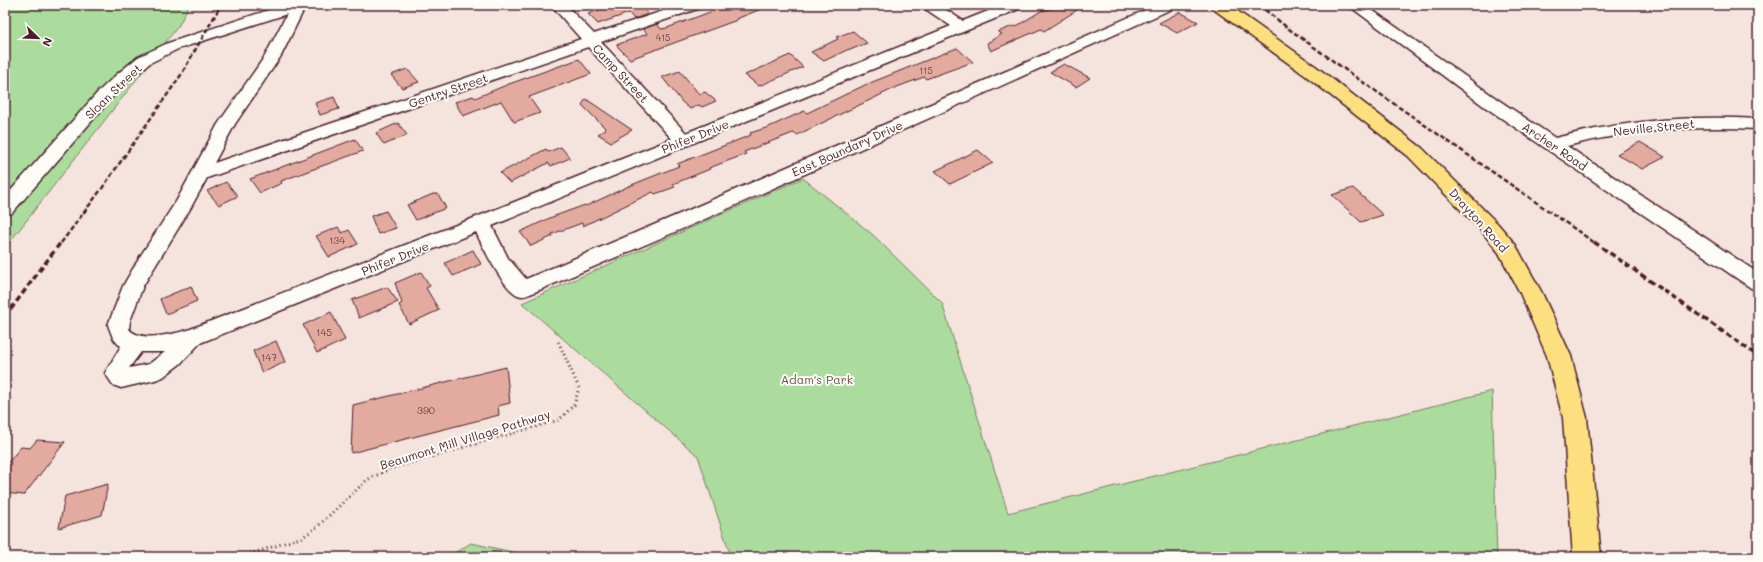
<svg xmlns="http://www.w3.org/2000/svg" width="1763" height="562" viewBox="0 0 1763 562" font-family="Mali,sans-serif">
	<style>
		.green { fill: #abdc9d; stroke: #7a7e64 }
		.building { fill: #e3aa9f; stroke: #4a1f2b }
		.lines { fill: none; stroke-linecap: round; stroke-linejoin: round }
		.minor-casing { stroke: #4a1f2b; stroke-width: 3 }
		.major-casing { stroke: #4a1f2b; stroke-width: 3 }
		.path { stroke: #4a1f2b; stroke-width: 3; stroke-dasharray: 1 3.5; stroke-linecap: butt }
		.minor { fill: #fdfcf7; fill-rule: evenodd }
		.major { fill: #fce080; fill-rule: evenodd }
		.rail-far1 { stroke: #4a1f2b; stroke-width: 2.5; stroke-dasharray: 5 2.5; stroke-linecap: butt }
		.rail { stroke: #4a1f2b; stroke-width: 3.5; stroke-dasharray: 6 3.5; stroke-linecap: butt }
		.labels { text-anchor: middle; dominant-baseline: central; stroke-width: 4; stroke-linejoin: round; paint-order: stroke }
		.far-number-label { font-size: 9px; fill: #704248 }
		.number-label { font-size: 10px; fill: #704248 }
		.street-label { font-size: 12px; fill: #4a1f2b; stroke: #fdfcf7 }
		.park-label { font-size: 12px; fill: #67584d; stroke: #fdfcf7 }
	</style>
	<rect width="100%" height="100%" fill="#f5e3dd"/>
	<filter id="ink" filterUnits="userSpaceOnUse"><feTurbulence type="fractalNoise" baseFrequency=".025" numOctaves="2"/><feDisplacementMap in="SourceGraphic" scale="8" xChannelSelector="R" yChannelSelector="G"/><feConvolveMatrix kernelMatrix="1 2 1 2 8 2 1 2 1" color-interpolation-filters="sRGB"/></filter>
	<g filter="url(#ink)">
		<!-- green -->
		<path class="green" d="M5 5H189L179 25 5 248Z
			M803 178 873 235 942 303 1008 513 1492 391 1497 557H731L698 456 522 303Z
			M471 543 536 557H448Z"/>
		<!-- building -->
		<path class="building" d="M612 5H646V7L643 8 648 14 634 19 629 13 598 24 588 14Z
			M729 5H768L769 6 736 19 737 20 630 59 616 45 647 34 643 29 657 24 661 29 667 28Z
			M1064 5H1085L1044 31 1041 29 991 51 987 43 1002 34 998 32 1013 26 1015 27 1041 11Z
			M1180 12 1198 22 1177 33 1159 23Z
			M853 31 867 43 850 50 849 49 824 61 811 52 838 39 836 37Z
			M957 48 973 62 926 79 924 77 897 87 797 135 793 133 744 152 746 154 709 168 710 169 673 184 675 187 655 194 653 192 583 226 582 223 552 234 553 236 531 246 520 232 552 217 585 205 586 206 629 186 679 166 677 164 751 135 750 133 769 127 804 111 807 113 865 85Z
			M790 55 803 67 759 86 745 75Z
			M579 59 591 74 529 97 540 113 514 122 501 101 463 116 455 102 473 96 475 98 509 84Z
			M1064 64 1090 78 1076 87 1050 72Z
			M407 69 419 82 402 88 391 75Z
			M680 71 699 94 705 92 716 101 702 107 699 105 690 109 682 102 662 77Z
			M334 97 339 109 320 115 315 103Z
			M586 99 632 130 611 142 598 134 606 129 582 105Z
			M398 123 407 135 384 145 376 133Z
			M355 139 363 151 281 181 282 183 260 193 250 179Z
			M1640 142 1665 157 1642 169 1617 154Z
			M561 147 570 158 551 166 548 163 510 183 500 173 546 149 548 152Z
			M978 150 993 163 950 184 935 171Z
			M226 182 238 196 219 205 207 191Z
			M1353 188 1383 215 1361 222 1332 195Z
			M433 194H438L446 208 416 220 407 205Z
			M386 211 396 228 378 234 371 216Z
			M338 227 342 233 349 230 358 244 329 257 316 236Z
			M473 250 481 264 453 276 445 263Z
			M421 272 430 286 426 288 439 310 409 324 399 305 402 303 395 283Z
			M191 286 197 301 166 314 160 299Z
			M387 287 398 302 359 318 352 300Z
			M331 312 345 340 317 353 303 325Z
			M276 341 285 362 262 373 253 351Z
			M506 367 510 403 498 406 499 415 351 453 353 405Z
			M37 440 65 442 24 495 5 493V466L21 447 30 448Z
			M108 484 102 515 59 528 65 496Z"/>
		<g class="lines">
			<!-- minor casing -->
			<g class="minor-casing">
				<path id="minor" d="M284 5H306L281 56 235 124 214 163 581 39 551 5H566L594 34 681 5H702L700 8 601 42 686 133 951 26 924 8 922 5H939L963 21 1003 5H1023L1021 8 492 226 508 258 526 279 682 213 1157 5H1176L1174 8 696 223 530 294C526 296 523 297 518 295 503 289 483 247 476 232L200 343 180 364 163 377 155 380 121 388 113 385 105 373 121 346 118 344 113 338 108 325 123 286 141 255 177 200 218 124 265 56 287 14 178 49 150 63 128 81 110 100 12 213 5 215V197L98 92 116 75 138 57 168 43ZM588 47 672 139 474 218 188 330C173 334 140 343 129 329L130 321 143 286 190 209 207 178ZM141 352H165L149 364 129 368Z
					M1348 5H1365L1497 99 1555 138C1622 121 1689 115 1758 119V129C1693 126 1630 130 1567 146L1758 273V290L1751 288 1485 107Z"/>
			</g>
			<!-- major casing -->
			<g class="major-casing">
				<path id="major" d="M1210 5H1229L1318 68 1422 148 1498 224 1515 244 1542 293 1571 356 1587 418 1601 557H1573L1563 418 1547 356 1520 293 1499 253 1484 234 1408 156 1306 76 1212 8Z"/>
			</g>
			<!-- path -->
			<path class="path" d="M241 557 303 537 317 527 367 480 389 469 559 420 574 405 579 388 558 341"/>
			<!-- minor -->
			<use href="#minor" class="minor"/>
			<!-- major -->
			<use href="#major" class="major"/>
			<!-- rail-far1 -->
			<path class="rail-far1" d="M1259 5 1289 29 1354 76 1595 243
				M61 243 103 187 181 75 221 5"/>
			<!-- rail -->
			<path class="rail" d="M1594 242 1758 356
				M5 317 61 242"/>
		</g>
	</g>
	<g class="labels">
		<!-- far-number labels -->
		<g class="far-number-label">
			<text x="663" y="37">415</text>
			<text x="926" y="70">115</text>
		</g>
		<!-- number labels -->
		<g class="number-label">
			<text x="337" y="240">134</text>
			<text x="324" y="332">145</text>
			<text x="269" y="357">147</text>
			<text x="426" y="410">390</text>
		</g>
		<!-- street labels -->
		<g class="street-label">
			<text transform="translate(621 73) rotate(47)">Camp Street</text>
			<text transform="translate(448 90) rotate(-19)">Gentry Street</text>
			<text transform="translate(113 91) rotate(-44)">Sloan Street</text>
			<text transform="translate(1654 127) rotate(-6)">Neville Street</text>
			<text transform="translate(695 136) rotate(-22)">Phifer Drive</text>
			<text transform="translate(1555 146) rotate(34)">Archer Road</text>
			<text transform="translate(847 148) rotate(-24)">East Boundary Drive</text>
			<text transform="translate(1479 220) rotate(48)">Drayton Road</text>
			<text transform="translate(395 258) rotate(-22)">Phifer Drive</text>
			<text transform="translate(465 439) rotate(-17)">Beaumont Mill Village Pathway</text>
		</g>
		<!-- park labels -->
		<g class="park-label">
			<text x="817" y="379">Adam's Park</text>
		</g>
	</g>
	<!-- margin -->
	<rect width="1763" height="562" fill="none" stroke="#fdfcf7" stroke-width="20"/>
	<rect x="10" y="10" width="1743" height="542" fill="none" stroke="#4a1f2b" stroke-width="1.5" filter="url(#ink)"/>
	<!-- north arrow -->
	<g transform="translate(38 38) rotate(113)" stroke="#fdfcf7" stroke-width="3" paint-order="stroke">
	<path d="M0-3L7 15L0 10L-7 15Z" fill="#4a1f2b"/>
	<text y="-6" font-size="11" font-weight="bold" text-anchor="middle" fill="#4a1f2b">N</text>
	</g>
</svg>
